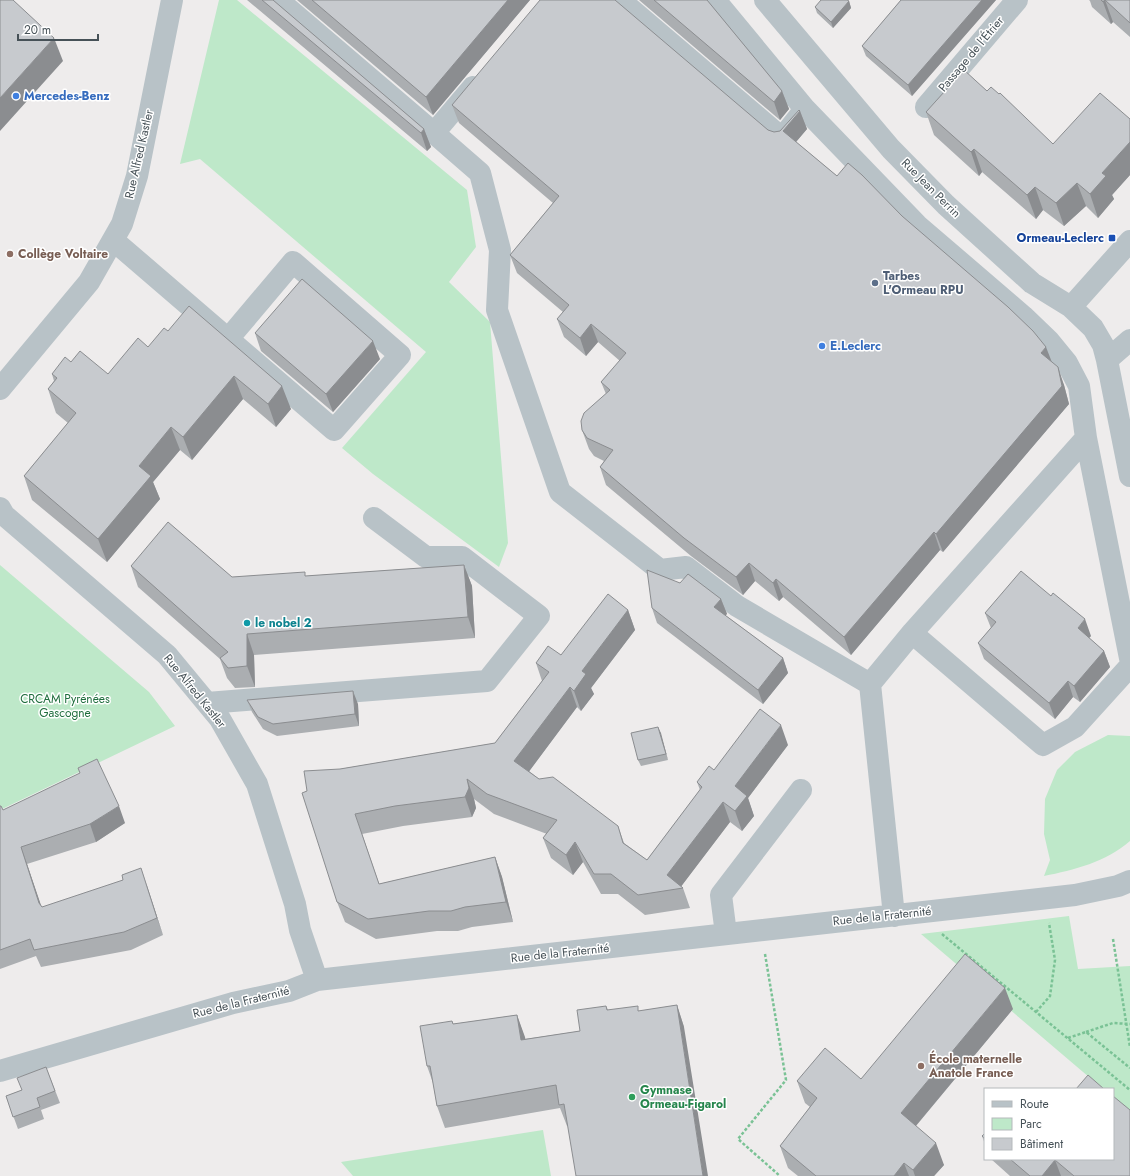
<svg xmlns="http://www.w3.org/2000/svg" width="1130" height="1176" viewBox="0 0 1130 1176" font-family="Jost,sans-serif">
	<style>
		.green { fill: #bee8c9 }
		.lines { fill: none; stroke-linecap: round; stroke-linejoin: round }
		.path { stroke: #7ac295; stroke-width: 2.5; stroke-dasharray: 3 2; stroke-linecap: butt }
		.minor { stroke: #b8c2c7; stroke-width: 22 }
		.wall { fill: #abaeb1 }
		.shaded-wall { fill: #8b8d90 }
		.building { fill: #c7cace; stroke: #8b8d90 }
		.shop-dot { fill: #3f7fe0; stroke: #fff; stroke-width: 1.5 }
		.transit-dot { fill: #1a4fb4; stroke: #fff; stroke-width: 1.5 }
		.education-dot { fill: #8d6e63; stroke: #fff; stroke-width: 1.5 }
		.service-dot { fill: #5c6f8a; stroke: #fff; stroke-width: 1.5 }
		.culture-dot { fill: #0f9aa8; stroke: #fff; stroke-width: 1.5 }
		.leisure-dot { fill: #2e9e5b; stroke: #fff; stroke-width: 1.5 }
		.labels { text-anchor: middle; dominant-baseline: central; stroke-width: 3; stroke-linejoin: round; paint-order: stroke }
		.street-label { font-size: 12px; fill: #465157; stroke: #fff }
		.shop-label { font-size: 12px; font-weight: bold; fill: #366cbe; stroke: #fff; text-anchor: start }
		.transit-label { font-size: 12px; font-weight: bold; fill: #164399; stroke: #fff; text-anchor: end }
		.education-label { font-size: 12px; font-weight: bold; fill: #785e54; stroke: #fff; text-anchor: start }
		.service-label { font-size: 12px; font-weight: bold; fill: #4e5e75; stroke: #fff; text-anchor: start }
		.culture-label { font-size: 12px; font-weight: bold; fill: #0d838f; stroke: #fff; text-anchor: start }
		.park-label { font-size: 12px; fill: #206e3e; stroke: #fff }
		.leisure-label { font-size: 12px; font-weight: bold; fill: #27864d; stroke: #fff; text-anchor: start }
	</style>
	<rect width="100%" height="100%" fill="#eeecec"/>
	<!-- green -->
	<path class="green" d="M219 0H237L467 190 476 247 449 282 490 322 508 543 499 567 373 474 342 448 426 352 200 159 180 164Z
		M0 565 149 692 175 726 0 810Z
		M1108 735 1130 736V841C1106 862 1074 870 1044 876L1050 860 1044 834 1045 799 1057 770 1075 752Z
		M1069 916 1078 969 1130 966V1113L1113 1098V1089H1103L921 934Z
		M543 1130 551 1176H353L341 1162Z"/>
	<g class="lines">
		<!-- path -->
		<path class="path" d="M942 934 1130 1090
			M1113 939 1130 1047
			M765 954 786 1080 738 1139 780 1176
			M1036 1012 1050 996 1055 960 1049 923
			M1086 1032 1113 1023 1130 1024
			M1068 1038 1086 1032 1130 1068"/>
		<!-- minor -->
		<path class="minor" d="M278 0 434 133 473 87
			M620 0 782 138 805 109 715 0
			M765 0 891 149 946 205 1032 283 1071 307 1093 328 1103 345 1107 360 1130 476
			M926 107 1017 0
			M805 109 917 225 1023 316 1049 341 1067 363 1079 386 1086 438 1130 658
			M434 133 480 173 500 250 497 310 560 492 660 570 686 567 737 606 870 684
			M113 240 334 430 400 355 293 262 228 339
			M1071 307 1130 241
			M1107 360 1130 340
			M0 389 89 282 122 224 137 176 172 0
			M0 508 4 515 167 655 220 719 257 784 295 904 300 930 317 980
			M912 633 1043 745 1075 727 1130 666
			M207 703 487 681 539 616 462 557H426L374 518
			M894 916 870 684 912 633 1086 438
			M726 934 721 895 801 790
			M0 1071 233 1003 289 991 317 980 1075 895 1118 886 1130 881"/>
	</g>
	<!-- wall -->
	<path class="wall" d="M247 0H273L424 129 431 147 427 151Z
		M297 0H530L433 115Z
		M639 0H707L782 91 789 109 780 120Z
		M901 0H996L912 96 866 56 862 46Z
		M1089 0H1130V37L1113 22 1111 24 1092 7 1090 1Z
		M849 1 851 8 833 28 817 13 815 7Z
		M452 105 768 130 774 132 780 131 800 111 807 129 796 142 837 176 902 216 1051 361 1064 385 1069 404 943 552 940 550 851 655 783 597 779 601 755 581 743 595 691 556 606 485 600 467 604 461 594 456 589 449 582 430 606 394 601 382 620 361 598 342 586 356 564 337 557 319 563 312 517 273 510 255 553 203 459 123Z
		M926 112 1053 144 1130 119V175L1112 195 1114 199 1098 218 1086 206 1064 226 1043 210 1036 219 982 172 979 176 934 135Z
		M168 331 291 409 276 427 243 399 192 460 180 450 153 482 160 499 107 562 32 500 24 476 68 423 56 413 48 389 54 381 52 374 71 362 108 374 148 347Z
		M255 333 380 359 333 412 261 351Z
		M464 565 472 586 475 638 254 655 255 687 235 688 227 678 220 659 138 587 131 566 232 577 307 576Z
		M721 599 727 614 725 615 783 658 788 673 763 704 657 623 652 608Z
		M628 610 635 630 591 688 594 694 581 711 577 707 529 771 539 779 618 826 624 843 647 860 700 790 697 782 714 770 788 745 748 798 754 816 742 831 730 822 681 886 683 888 690 908 645 915 618 894H601L583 862 573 875 551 858 543 838 547 834 494 814 474 799 476 808 472 817 403 826 362 834 379 884 495 857 502 877 513 922 472 927 458 931H437L376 939 345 922 337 902 307 791 340 769 495 743 542 681 536 663 561 655Z
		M985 613 1091 636 1089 638 1104 651 1110 667 1080 702 1073 697 1055 719 984 659 978 643 991 628Z
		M247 700 358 704 359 726 277 736 263 729 252 712Z
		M658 727 668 760 641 766 638 760Z
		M0 806 3 810 125 823 96 842 27 864 41 906 42 907 147 886 163 935 131 950 41 967 36 956 0 969Z
		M677 1005 684 1027 568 1126H567L560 1108 445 1128 437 1106 433 1083 427 1066 452 1021 453 1024 517 1015 525 1039 580 1031 606 1006 608 1010 640 1011Z
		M1013 1009 916 1126 944 1165 934 1176H798L788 1168 780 1146 810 1107 805 1103 797 1081 861 1079Z
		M46 1067 60 1103 41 1110 44 1119 18 1129 6 1096 22 1090Z
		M985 1133V1144L982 1136Z
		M991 1159H1113L1130 1176H1010Z"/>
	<!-- shaded-wall -->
	<path class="shaded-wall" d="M508 0H530L433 115 426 97Z
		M982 0H996L912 96 908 85Z
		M1105 0 1113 22 1111 24 1103 2Z
		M849 1 851 8 833 28 831 22Z
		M54 38 63 61 0 131V98Z
		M782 91 789 109 780 120 774 102Z
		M800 111 807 129 790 149 783 131Z
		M424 129 431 147 427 151 421 133Z
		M1130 142V175L1112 195 1114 199 1098 218 1090 194 1102 173Z
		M974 149 982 172 979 176 971 152Z
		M1077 183 1086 206 1064 226 1056 203Z
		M1035 187 1043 210 1036 219 1027 195Z
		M591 324 598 342 586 356 580 338Z
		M373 341 380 359 333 412 326 394Z
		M1046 347 1053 365 1041 353Z
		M1058 367 1064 385 1069 404 943 552 936 534Z
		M234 376 243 399 192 460 183 437Z
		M282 386 291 409 276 427 268 404Z
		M171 427 180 450 153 482 160 499 107 562 98 539 139 466Z
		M934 532 940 550 851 655 844 637Z
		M749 563 755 581 743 595 736 577Z
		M464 565 472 586 475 638 468 617Z
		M776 579 783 597 779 601 773 583Z
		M721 599 727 614 720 621 714 607Z
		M628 610 635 630 591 688 594 694 581 711 574 691 582 671Z
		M1085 619 1091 636 1083 644 1078 628Z
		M247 634 254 655 255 687 247 666Z
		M1104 651 1110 667 1080 702 1074 686Z
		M783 658 788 673 763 704 758 690Z
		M1068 681 1073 697 1055 719 1049 703Z
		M570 687 577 707 522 781 514 761Z
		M353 691 358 704 359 726 355 714Z
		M781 725 788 745 748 798 754 816 742 831 735 811V786Z
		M658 727 661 733 668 760 666 754Z
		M467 779 474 799 476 808 472 817 465 797Z
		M723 802 730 822 680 888 667 875Z
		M119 806 125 823 96 842 90 824Z
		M355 814 362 834 386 904 379 884Z
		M575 842 583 862 573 875 566 855Z
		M21 847 27 864 46 920 39 903Z
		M495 857 502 877 513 922 506 902Z
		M141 868 147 886 163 935 157 918Z
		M1005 988 1013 1009 909 1134 901 1113Z
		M677 1005 684 1027 708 1176H703Z
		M517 1015 525 1037 529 1062 521 1040Z
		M936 1143 944 1165 934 1176H915L913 1170Z
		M1055 1160 1061 1176H1042Z
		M904 1163 909 1176H894Z"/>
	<!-- building -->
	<path class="building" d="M0 0H13L54 38 0 98Z
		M262 0H273L424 129 421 133Z
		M312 0H508L426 97Z
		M540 0H615L768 130 774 132 780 131 799 110 800 111 783 131 837 176 848 163 862 175 902 216 1008 307 1033 331 1046 347 1041 353 1058 367 1062 386 936 534 934 532 844 637 776 579 773 583 749 563 736 577 684 538 600 467 613 450 587 438 582 430 581 421 584 413 610 390 601 382 626 353 591 324 580 338 557 319 569 305 510 255 559 196 452 105Z
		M654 0H707L782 91 774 102Z
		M821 0H847L849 1 831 22 815 7Z
		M901 0H982L908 85 862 46Z
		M1101 0H1130V23L1105 0 1103 2Z
		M964 70 987 91 991 87 999 94 1000 93 1053 144 1100 93 1130 119V142L1102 173 1106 176 1090 194 1077 183 1056 203 1035 187 1027 195 974 149 971 152 926 112Z
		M302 279 373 341 326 394 255 333Z
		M189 306 282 386 268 404 234 376 183 437 171 427 139 466 151 476 98 539 24 476 76 413 48 389 57 378 52 374 65 357 71 362 80 351 108 374 138 338 148 347 164 328 168 331Z
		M168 522 232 577 305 572V576L464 565 468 617 247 634V666L228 668 220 658 228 652 131 566Z
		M647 570 680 583 688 574 721 599 714 607 783 658 758 690 652 608Z
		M1021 571 1051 596 1053 593 1085 619 1078 628 1104 651 1074 686 1068 681 1049 703 978 643 996 622 985 613Z
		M608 594 628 610 582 671 586 674 574 691 570 687 514 761 539 779 553 777 618 826 623 843 647 860 702 787 697 782 709 766 714 770 760 709 781 725 735 786 747 796 735 811 723 802 667 875 683 888 638 895 611 874H594L575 842 566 855 543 838 557 820 487 794 467 779 469 788 465 797 395 806 355 814 379 884 495 857 506 902 465 907 451 911H429L368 919 337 902 302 793 307 791 304 771 340 769 495 743 549 672 536 663 548 646 561 655Z
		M353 691 355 714 273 724 258 717 247 700Z
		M658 727 666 754 638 760 631 733Z
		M97 759 119 806 90 824 21 847 39 903 42 907 123 880 122 875 141 868 157 918 124 932 34 950 30 939 0 950V806H1L3 810 80 773 78 768Z
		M965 954 1005 988 901 1113 936 1143 913 1170 904 1163 894 1176H816L780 1146 817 1098 797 1081 825 1048 861 1079Z
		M677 1005 703 1176H576L564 1104 559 1105 556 1085 437 1106 430 1066H427L420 1026 452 1021 453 1024 517 1015 521 1040 580 1031 577 1010 606 1006 607 1010 638 1006V1011Z
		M46 1067 55 1091 37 1098 40 1107 13 1117 6 1096 22 1090 17 1078Z
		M1088 1075 1104 1089H1076Z
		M1113 1096 1130 1110V1176H1074L1055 1160 1042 1176H1030L1010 1159H1113Z
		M985 1133V1139L982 1136Z"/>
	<!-- markers -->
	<g class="shop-dot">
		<circle cx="16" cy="96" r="4"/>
		<circle cx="822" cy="346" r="4"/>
	</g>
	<rect class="transit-dot" x="1108" y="234" width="8" height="8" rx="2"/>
	<g class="education-dot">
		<circle cx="10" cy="254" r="4"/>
		<circle cx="921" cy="1066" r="4"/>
	</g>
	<circle class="service-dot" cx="875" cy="283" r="4"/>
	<circle class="culture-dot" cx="247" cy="623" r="4"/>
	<circle class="leisure-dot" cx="632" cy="1097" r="4"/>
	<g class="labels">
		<!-- street labels -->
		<g class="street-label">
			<text transform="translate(971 54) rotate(-50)">Passage de l'Étrier</text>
			<text transform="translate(139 154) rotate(-77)">Rue Alfred Kastler</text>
			<text transform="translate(931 188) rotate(45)">Rue Jean Perrin</text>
			<text transform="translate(195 691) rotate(51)">Rue Alfred Kastler</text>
			<text transform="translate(882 916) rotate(-6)">Rue de la Fraternité</text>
			<text transform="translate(560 953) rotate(-6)">Rue de la Fraternité</text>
			<text transform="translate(241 1002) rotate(-14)">Rue de la Fraternité</text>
		</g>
		<!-- shop labels -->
		<g class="shop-label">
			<text x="24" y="96">Mercedes-Benz</text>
			<text x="830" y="346">E.Leclerc</text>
		</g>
		<!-- transit labels -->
		<g class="transit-label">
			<text x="1104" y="238">Ormeau-Leclerc</text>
		</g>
		<!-- education labels -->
		<g class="education-label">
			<text x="18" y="254">Collège Voltaire</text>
			<text x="929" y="1059">École maternelle<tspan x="929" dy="14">Anatole France</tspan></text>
		</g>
		<!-- service labels -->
		<g class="service-label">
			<text x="883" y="276">Tarbes<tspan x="883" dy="14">L'Ormeau RPU</tspan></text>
		</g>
		<!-- culture labels -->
		<g class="culture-label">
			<text x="255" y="623">le nobel 2</text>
		</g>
		<!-- park labels -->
		<g class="park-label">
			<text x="65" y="699">CRCAM Pyrénées<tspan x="65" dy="14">Gascogne</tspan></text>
		</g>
		<!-- leisure labels -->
		<g class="leisure-label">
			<text x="640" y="1090">Gymnase<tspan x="640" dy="14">Ormeau-Figarol</tspan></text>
		</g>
	</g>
	<!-- legend -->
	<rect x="984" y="1088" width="130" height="72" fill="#ffffff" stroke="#b5b9bc"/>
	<rect x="992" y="1101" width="20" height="6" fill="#b8c2c7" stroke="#b5b9bc"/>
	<text x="1020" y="1108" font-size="12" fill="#465157">Route</text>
	<rect x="992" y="1118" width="20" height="12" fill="#bee8c9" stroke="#b5b9bc"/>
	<text x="1020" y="1128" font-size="12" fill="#465157">Parc</text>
	<rect x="992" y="1138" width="20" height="12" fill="#c7cace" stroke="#b5b9bc"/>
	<text x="1020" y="1148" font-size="12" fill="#465157">Bâtiment</text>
	<!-- scale -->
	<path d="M18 34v6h80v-6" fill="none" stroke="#465157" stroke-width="2"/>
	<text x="24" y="34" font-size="12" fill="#465157" stroke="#ffffff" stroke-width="3" paint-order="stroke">20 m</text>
</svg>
